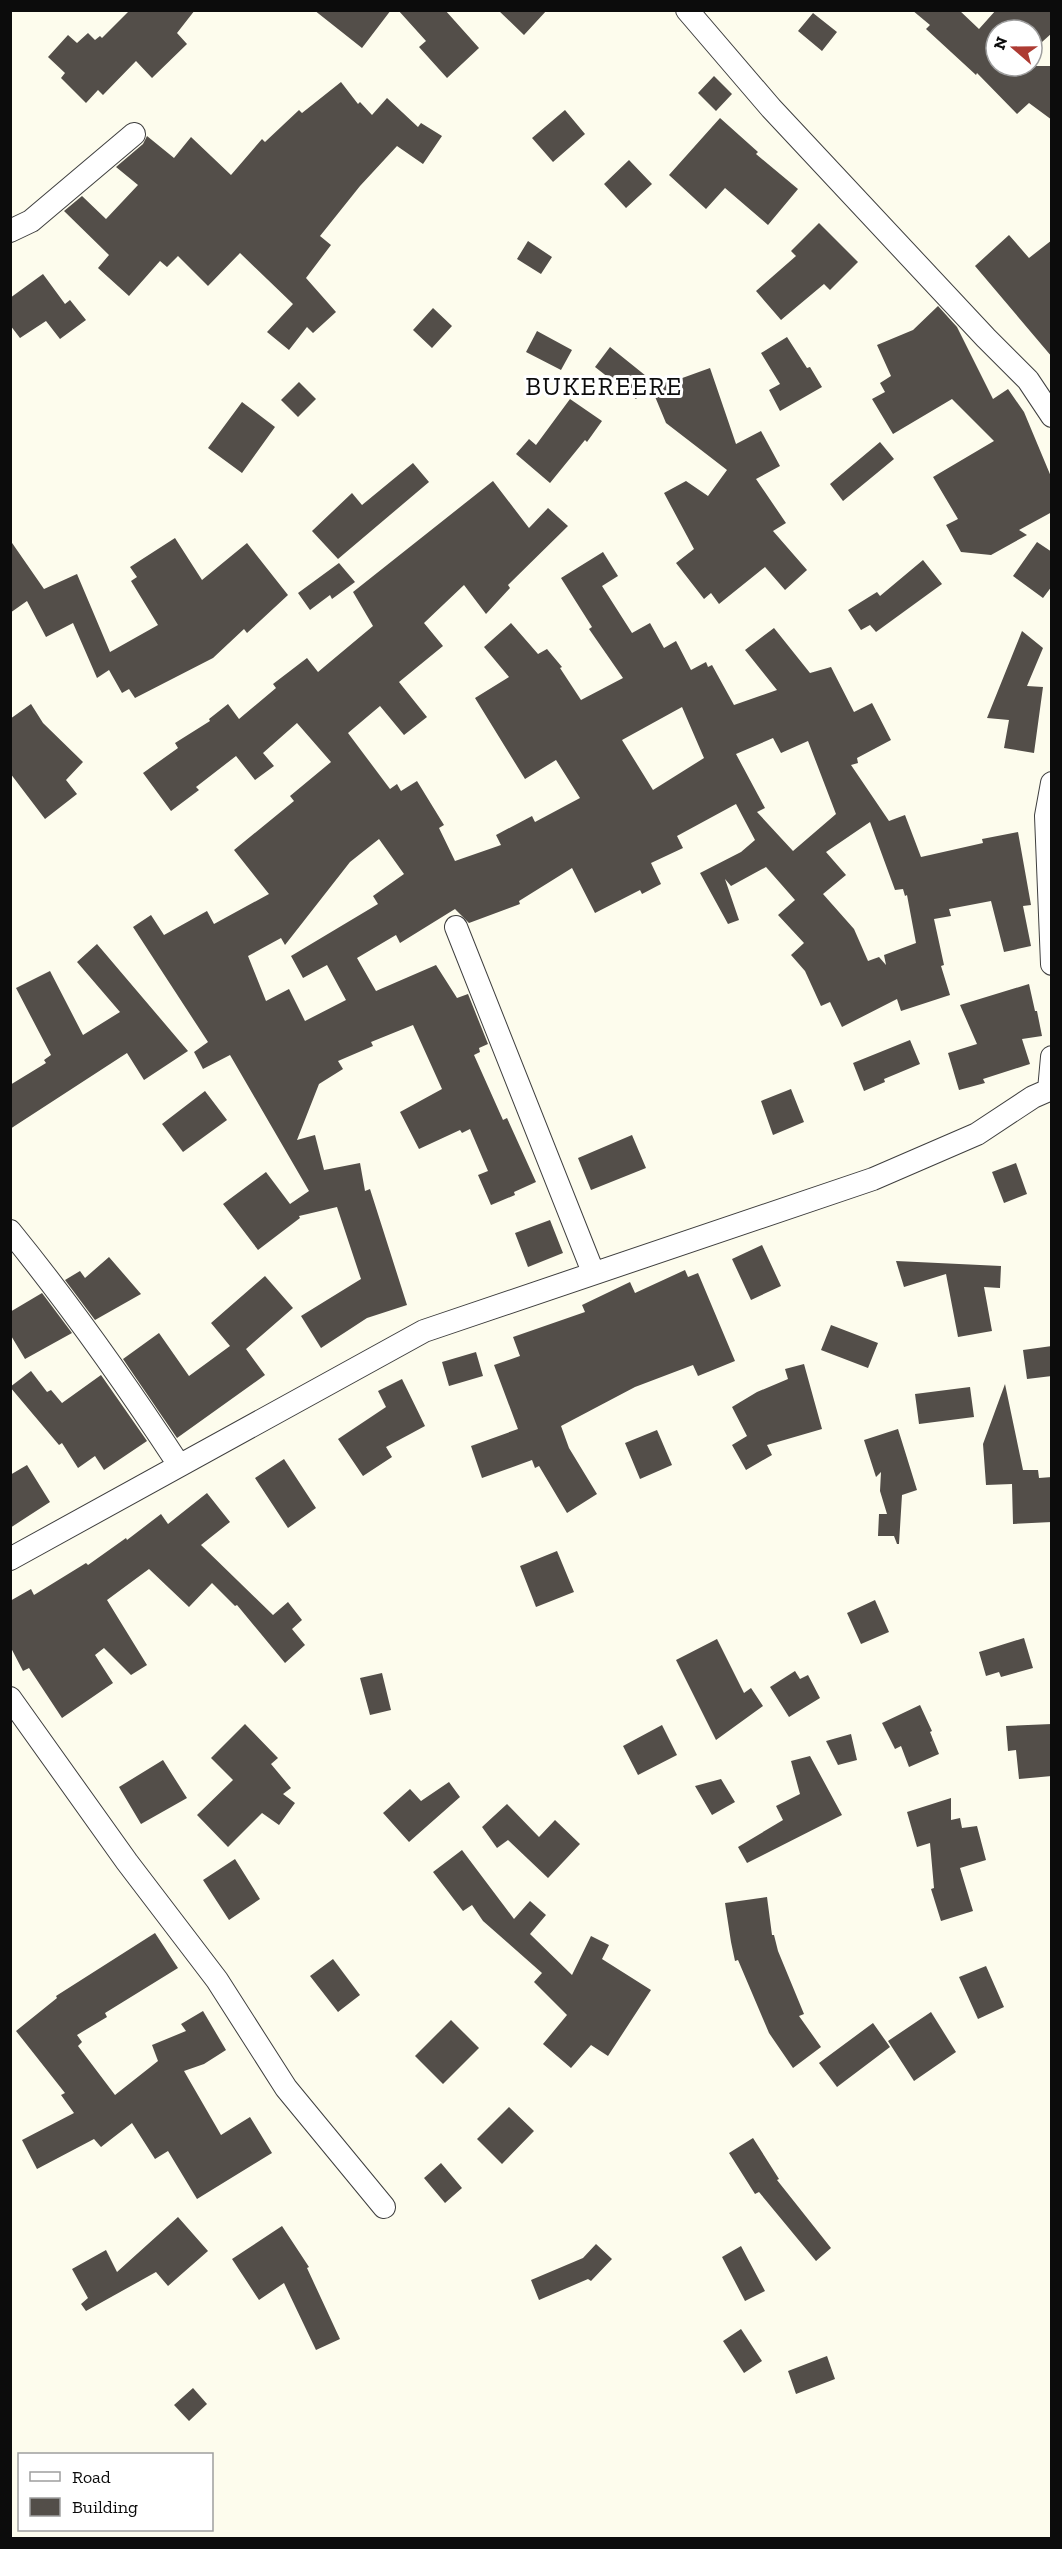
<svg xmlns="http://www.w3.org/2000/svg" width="1062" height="2549" viewBox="0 0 1062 2549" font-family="'Zilla Slab',serif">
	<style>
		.building { fill: #534e49; fill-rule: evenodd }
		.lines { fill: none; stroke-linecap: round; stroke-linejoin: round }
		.street-casing { stroke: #3f3f3f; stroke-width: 24 }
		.street { stroke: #fff; stroke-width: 22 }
		.labels { text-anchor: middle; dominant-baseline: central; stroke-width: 6; stroke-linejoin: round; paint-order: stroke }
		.quarter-label { font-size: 26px; letter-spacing: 1.5px; fill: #0c0c0c; stroke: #fff }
	</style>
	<rect width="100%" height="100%" fill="#fdfced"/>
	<!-- building -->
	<path class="building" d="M130 10H195L177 33 187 44 152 78 136 61 103 95 98 90 86 103 61 78 65 73 48 57 68 35 77 43 88 33 95 40 100 36 102 38Z
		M314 10H391L362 48Z
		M398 10H445L479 48 447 78 419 47 426 41Z
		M498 10H547L524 35Z
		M912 10H959L979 29 996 10H1052V33L1032 51V30H996V66H1052V120L1029 103 1017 114 977 73 976 75 926 29 930 25Z
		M813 13 837 32 822 51 798 31Z
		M714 76 732 94 716 111 698 93Z
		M341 82 358 104 360 102 372 115 387 98 418 127 421 123 442 136 423 164 397 146 360 186 320 236 331 245 306 278 336 312 313 333 307 327 289 350 267 332 293 304 240 253 208 286 178 256 167 267 160 261 129 296 98 268 109 255 64 211 82 196 106 219 138 185 116 167 143 144 147 136 174 158 191 137 231 175 262 139 265 142 299 110 302 113Z
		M565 110 585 134 553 162 532 138Z
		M720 118 758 152 756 154 798 189 768 225 725 188 706 209 669 175Z
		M629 160 652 184 626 208 604 184Z
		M819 223 858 262 830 290 824 284 781 320 756 291 796 256 791 251Z
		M1009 235 1029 258 1052 240V357L975 266Z
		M528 241 552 257 541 274 517 259Z
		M43 274 65 304 70 300 86 320 60 339 46 321 20 338 10 325V298Z
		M938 306 957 327 993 399 1008 389 1024 412 1052 479V512L1019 530 1027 535 991 555 961 552 946 525 958 519 933 477 994 441 952 399 893 434 872 399 885 392 880 383 891 376 877 345 913 330Z
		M433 308 452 326 432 348 413 330Z
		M537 331 572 350 561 370 526 352Z
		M787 337 807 368 810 367 822 387 780 411 769 390 780 384 761 353Z
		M610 347 651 380 636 399 595 367Z
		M710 368 736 444 761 431 780 466 756 479 786 523 773 531 807 570 785 590 765 567 719 604 711 593 704 599 676 563 694 549 664 493 686 481 708 496 727 470 666 423 651 387 673 378 674 381Z
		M299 382 316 399 298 417 281 400Z
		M570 399 602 421 587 442 585 440 550 483 516 454 529 439 536 445Z
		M242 402 275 427 242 473 208 448Z
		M880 442 894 459 843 501 830 484Z
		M413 463 429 482 338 559 312 531 352 493 362 505Z
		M493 481 529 528 548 508 568 526 508 585 510 588 486 614 464 585 424 623 443 646 399 682 427 717 404 735 380 706 348 733 390 789 397 784 401 791 417 781 444 825 439 828 455 861 501 845 496 835 532 816 535 822 580 798 556 760 525 779 475 698 509 677 484 647 511 623 538 654 547 649 562 667 560 668 581 700 623 678 589 629 592 627 561 578 603 552 618 576 602 586 632 633 650 623 664 648 676 641 691 670 706 662 708 667 712 665 734 705 777 690 745 650 774 628 810 673 831 667 854 712 872 703 891 740 857 758 858 763 851 765 889 821 905 815 921 857 983 843 982 839 1018 832 1031 905 1023 906 1031 946 1004 952 991 901 949 909 951 916 934 919 944 965 941 966 950 995 901 1011 897 999 842 1027 830 1002 821 1006 805 971 791 955 804 943 778 915 795 900 766 867 731 886 725 879 739 920 728 924 700 873 741 852 755 840 736 804 677 836 683 848 651 863 661 884 642 894 640 890 595 913 572 868 519 901 520 904 469 923 455 909 400 943 396 935 357 958 376 991 436 965 457 998 468 994 488 1044 479 1048 480 1052 474 1055 503 1120 507 1118 536 1182 514 1192 515 1195 491 1205 478 1175 488 1171 470 1129 462 1133 460 1130 419 1149 400 1112 442 1089 413 1025 371 1042 373 1046 338 1061 343 1069 319 1084 297 1140 315 1135 324 1170 360 1163 365 1191 370 1189 407 1305 367 1318 321 1348 301 1316 361 1279 337 1207 299 1216 300 1218 258 1250 223 1204 266 1172 290 1204 309 1191 230 1055 203 1069 194 1052 208 1042 133 927 151 915 164 935 207 911 214 924 269 894 234 850 294 801 290 796 331 762 297 723 263 753 274 766 255 780 236 756 196 787 199 790 171 811 143 773 178 748 175 743 210 721 209 719 228 704 239 719 276 688 273 684 307 658 318 672 373 626 353 592ZM682 707 704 758 653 790 622 740ZM773 738 781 753 808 741 836 814 793 851 757 812 765 808 736 754ZM870 822 895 890 903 889 905 896 907 895 916 943 884 955 886 965 879 957 868 961 854 929 823 894 846 875 826 852ZM379 839 404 874 373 896 378 904 291 956 303 978 327 965 346 1000 305 1021 289 989 266 1001 248 956 281 938 285 945 350 862Z
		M175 538 202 580 247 543 288 595 247 633 244 629 213 658 135 698 129 689 122 693 109 670 97 678 73 623 46 637 27 601 10 613V540L44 589 77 574 110 652 158 625 131 581 137 577 130 567Z
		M1037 542 1052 552V586L1043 598 1013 576Z
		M923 560 942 584 876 632 870 625 861 630 848 610 877 592 880 596Z
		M339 563 355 582 332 599 330 595 310 610 298 593Z
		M1022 631 1043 648 1027 686 1043 687 1034 753 1004 748 1009 720 987 718Z
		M31 704 43 723 83 762 66 780 77 794 45 819 10 773V719Z
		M97 944 188 1051 144 1080 127 1053 10 1129V1085L46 1063 44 1060 51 1055 16 988 50 971 83 1035 120 1012 77 962Z
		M1029 984 1035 1011H1037L1042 1036 1022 1039 1030 1064 983 1079 985 1083 959 1090 948 1053 977 1044 960 1005Z
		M910 1040 920 1064 884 1079 885 1082 864 1091 853 1063Z
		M791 1089 804 1122 773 1135 761 1101Z
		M205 1091 227 1120 183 1152 162 1124Z
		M632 1135 646 1168 591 1190 578 1158Z
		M1016 1163 1027 1194 1004 1203 992 1172Z
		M550 1220 563 1253 528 1267 515 1233Z
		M762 1245 781 1286 751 1300 732 1259Z
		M109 1257 141 1294 95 1320 65 1280 80 1271 85 1278Z
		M896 1261 1001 1266 1000 1288 984 1287 992 1331 958 1337 946 1274 904 1287Z
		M685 1270 688 1277 698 1273 735 1361 698 1376 693 1365 635 1387 561 1426 569 1448 597 1494 567 1513 539 1466 535 1468 532 1460 482 1478 471 1446 518 1429 494 1365 520 1356 513 1337 585 1312 582 1305 630 1282 635 1293Z
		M265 1276 293 1308 246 1349 265 1375 177 1438 123 1359 159 1333 189 1376 230 1346 211 1323Z
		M42 1293 72 1333 25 1359 10 1334V1312Z
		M831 1325 878 1343 868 1368 821 1350Z
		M1052 1346V1376L1027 1379 1023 1350Z
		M476 1352 483 1376 449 1386 442 1362Z
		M804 1364 822 1429 767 1445 772 1455 746 1470 732 1445 747 1436 732 1407 757 1392 788 1379 785 1369Z
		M31 1371 47 1392 51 1390 62 1403 101 1375 147 1441 104 1470 95 1456 78 1468 62 1443 59 1445 10 1387Z
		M402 1379 425 1426 386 1447 392 1457 363 1476 338 1439 386 1407 378 1391Z
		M1005 1384 1023 1470H1038L1039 1478 1052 1477V1522L1013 1524 1012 1484 986 1485 983 1444Z
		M970 1387 974 1417 919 1424 915 1394Z
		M898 1429 917 1490 902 1495 899 1544H897L894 1536H878L879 1514H887L880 1491 881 1472 876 1477 864 1440Z
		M657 1430 672 1465 640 1479 625 1443Z
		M284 1459 316 1508 288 1528 255 1478Z
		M27 1465 50 1502 10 1528V1475Z
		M207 1493 230 1522 201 1545 273 1615 288 1602 302 1620 292 1629 305 1645 285 1663 237 1605 235 1606 212 1583 189 1607 149 1569 107 1600 147 1665 131 1675 104 1648 95 1655 113 1683 62 1718 29 1668 23 1671 10 1646V1601L31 1589 34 1595 86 1563 88 1565 126 1538 127 1540 161 1514 168 1524Z
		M557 1551 574 1592 536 1607 520 1566Z
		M875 1600 889 1632 861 1644 847 1613Z
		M1024 1638 1033 1668 1001 1677 999 1672 986 1676 979 1652Z
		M717 1639 744 1693 751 1688 763 1706 716 1740 676 1660Z
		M795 1671 800 1679 808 1675 820 1698 789 1717 770 1687Z
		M382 1673 391 1710 370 1715 360 1678Z
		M920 1705 932 1731 930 1732 939 1754 909 1767 901 1746 895 1749 882 1723Z
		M245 1724 278 1758 271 1764 291 1788 283 1794 295 1803 279 1825 262 1813 228 1847 197 1815 233 1780 211 1758Z
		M1052 1724V1776L1019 1779 1016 1750 1008 1751 1006 1726Z
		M662 1725 677 1755 638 1775 623 1746Z
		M851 1734 857 1760 838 1765 826 1741Z
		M810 1756 842 1815 747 1863 738 1847 783 1820 776 1806 800 1794 791 1761Z
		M163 1760 187 1798 141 1824 119 1787Z
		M721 1779 735 1802 712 1815 695 1786Z
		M449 1782 460 1797 409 1842 383 1813 410 1789 421 1801Z
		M951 1798V1820L960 1818 962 1828 977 1826 986 1860 960 1868 973 1911 941 1921 931 1889 934 1888 930 1843 917 1847 907 1812Z
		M507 1804 539 1837 555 1820 580 1844 548 1878 508 1840 497 1848 482 1827Z
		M462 1850 514 1919 530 1901 546 1915 530 1934 572 1975 591 1936 609 1945 602 1959 651 1990 608 2056 591 2045 571 2068 543 2044 567 2015 534 1982 542 1973 483 1921 472 1905 463 1911 433 1872Z
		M235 1859 260 1899 229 1920 203 1880Z
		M767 1897 772 1935H774L778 1951 804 2014 799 2016 821 2047 793 2068 769 2033 738 1960 735 1961 731 1942 725 1903Z
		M155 1933 178 1968 105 2013 107 2017 77 2035 82 2042 78 2046 115 2095 158 2061 152 2045 186 2031 181 2024 203 2011 226 2050 204 2064 184 2071 221 2135 250 2117 272 2153 197 2199 168 2151 155 2159 132 2123 101 2147 94 2139 37 2169 22 2140 74 2113 61 2095 65 2093 16 2031 57 1998 56 1996Z
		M333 1959 360 1995 338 2012 310 1976Z
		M986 1966 1004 2007 978 2019 959 1977Z
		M931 2012 956 2052 914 2081 888 2041Z
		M451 2020 479 2048 443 2084 415 2056Z
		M873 2023 890 2047 837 2087 819 2063Z
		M509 2107 534 2131 502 2164 477 2139Z
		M753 2138 779 2179 777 2180 831 2248 816 2261 759 2192 755 2194 729 2153Z
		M441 2163 462 2188 445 2203 424 2178Z
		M178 2217 208 2251 168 2286 156 2272 86 2311 81 2304 88 2298 72 2269 106 2250 117 2272Z
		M282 2226 309 2267 307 2268 340 2339 316 2350 284 2283 259 2300 232 2259Z
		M596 2244 612 2259 591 2281 588 2279 539 2300 531 2280 583 2258Z
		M741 2246 765 2291 745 2301 722 2257Z
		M741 2329 762 2361 744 2373 723 2341Z
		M827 2356 835 2379 796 2394 788 2371Z
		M193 2388 207 2404 189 2421 174 2405Z"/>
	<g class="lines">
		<!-- street casing -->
		<g class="street-casing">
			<path id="street" d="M687 10 771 108 986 338 1028 380 1052 416
				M10 231 31 221 134 134
				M1052 783 1046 816 1052 964
				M456 927 593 1272
				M10 1231C71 1306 126 1384 179 1465
				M10 1559 424 1331 873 1179 977 1134 1033 1097 1049 1090 1052 1057
				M10 1698 127 1862 217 1980 286 2088 384 2207"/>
		</g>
		<!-- street -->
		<use href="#street" class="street"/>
	</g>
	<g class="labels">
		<!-- quarter labels -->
		<g class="quarter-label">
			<text x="604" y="386">BUKEREERE</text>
		</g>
	</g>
	<!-- border -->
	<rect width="1062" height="2549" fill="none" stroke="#0c0c0c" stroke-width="24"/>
	<!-- legend -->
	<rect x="18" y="2453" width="195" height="78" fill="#ffffff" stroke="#9e9e9e" stroke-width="1.5"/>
	<rect x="30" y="2472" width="30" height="9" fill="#ffffff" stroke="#9e9e9e" stroke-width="1.5"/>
	<text x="72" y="2483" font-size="18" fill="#0c0c0c">Road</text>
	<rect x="30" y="2498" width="30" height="18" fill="#534e49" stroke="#9e9e9e" stroke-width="1.5"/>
	<text x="72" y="2513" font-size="18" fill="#0c0c0c">Building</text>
	<!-- north arrow -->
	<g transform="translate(1014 48) rotate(290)"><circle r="28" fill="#ffffff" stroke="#9e9e9e" stroke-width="1.5"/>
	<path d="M0-4.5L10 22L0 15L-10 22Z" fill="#ad3b33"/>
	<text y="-9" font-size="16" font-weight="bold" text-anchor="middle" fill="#0c0c0c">N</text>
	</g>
</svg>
